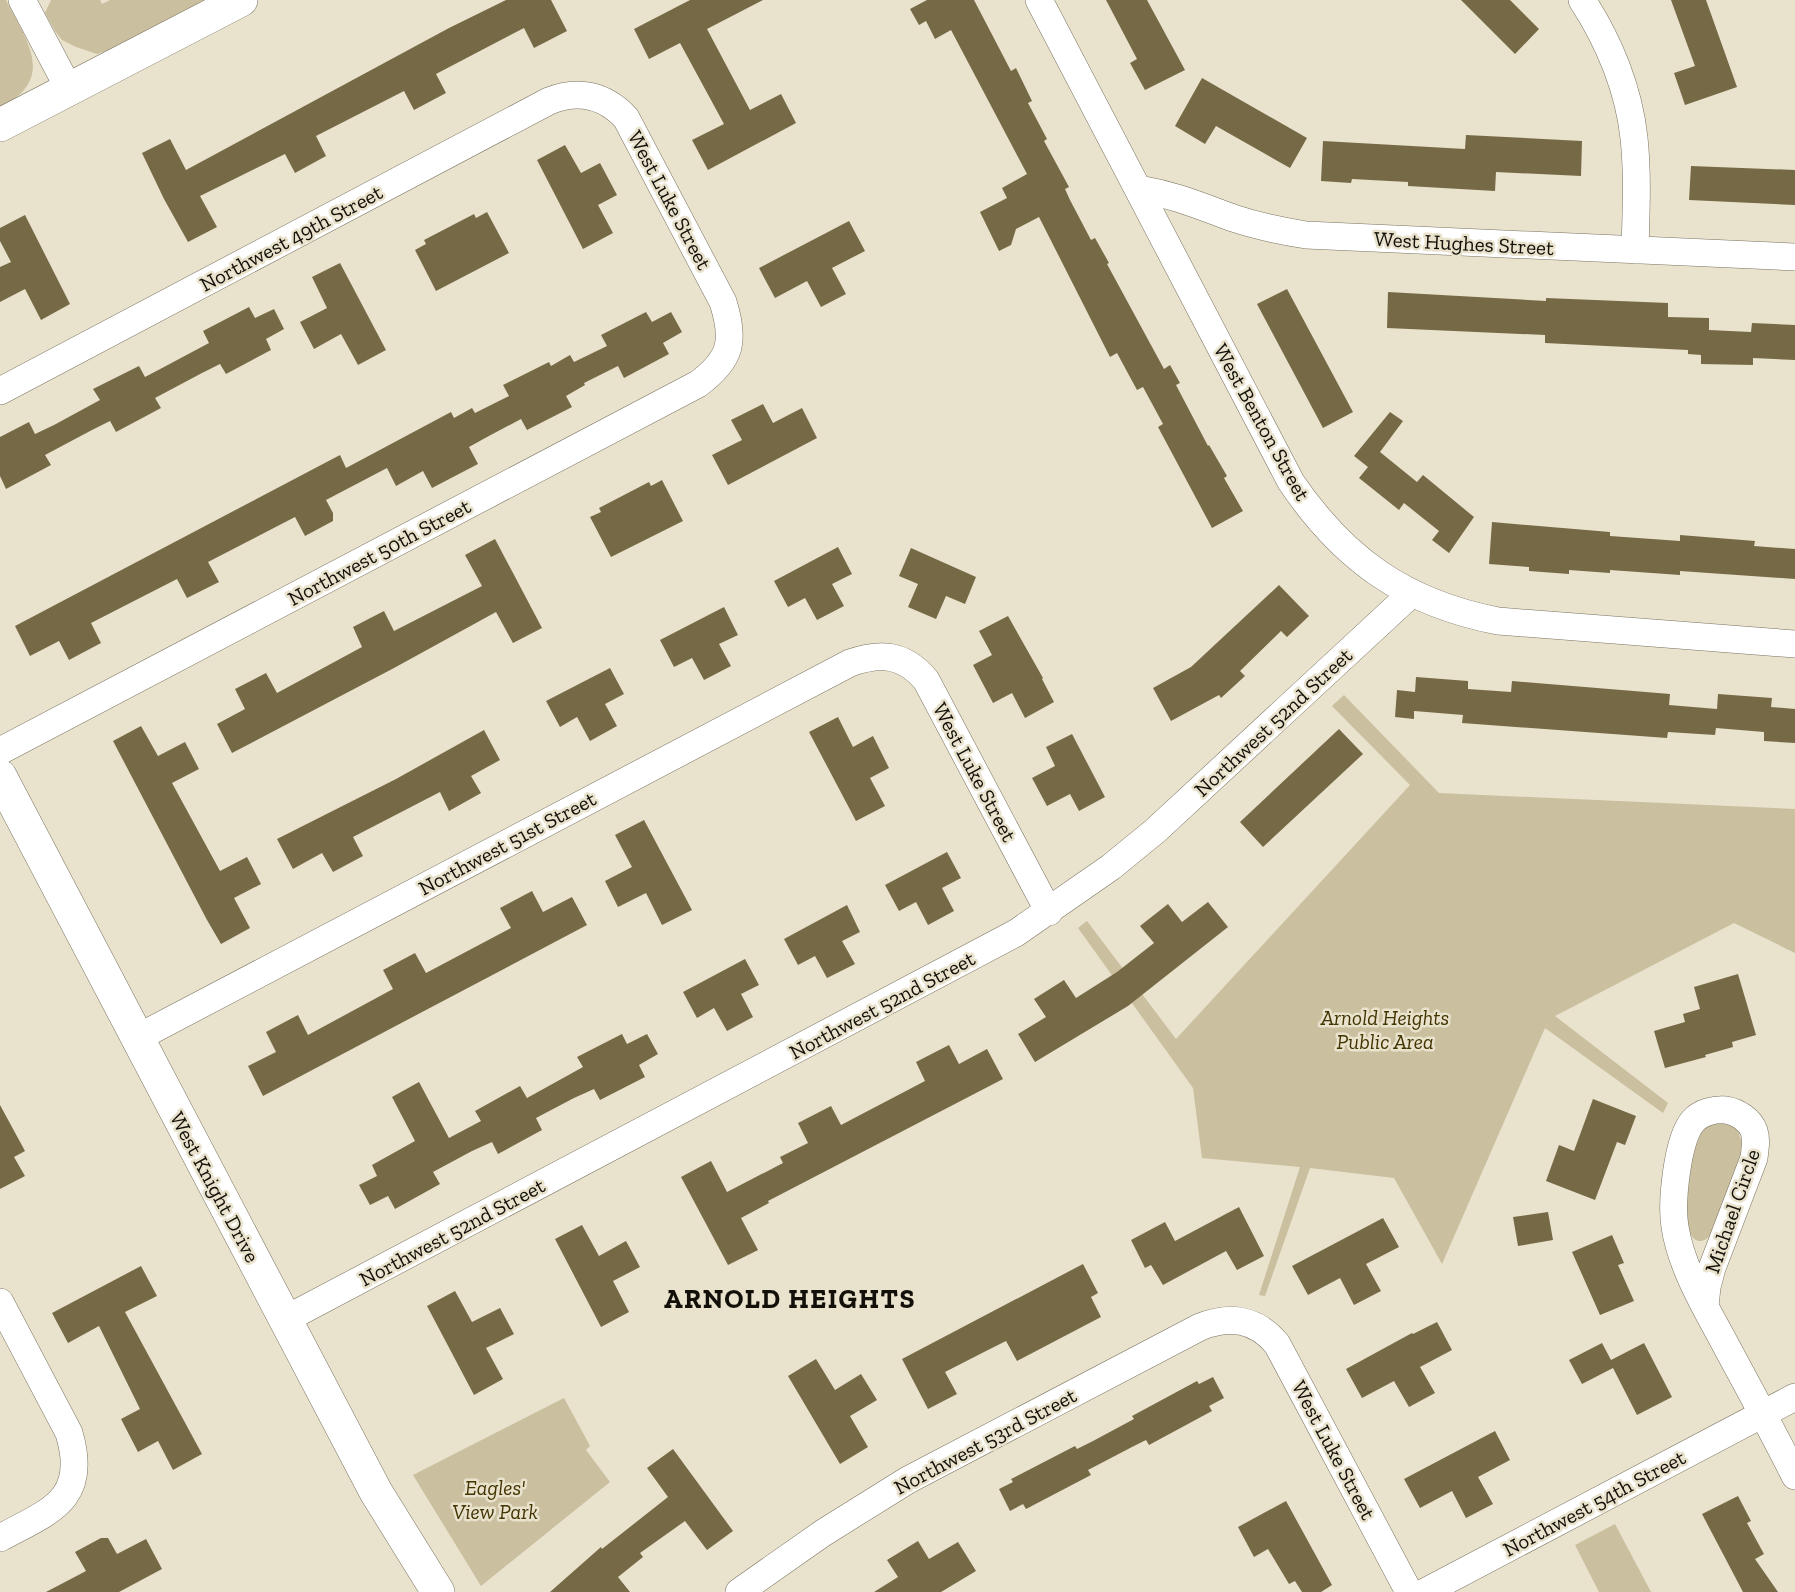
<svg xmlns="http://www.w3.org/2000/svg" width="1795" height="1592" viewBox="0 0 1795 1592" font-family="'Zilla Slab',serif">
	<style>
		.green { fill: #cabf9e }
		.building { fill: #766a46 }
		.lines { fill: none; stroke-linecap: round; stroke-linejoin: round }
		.minor-casing { stroke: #797360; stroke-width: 28 }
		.tertiary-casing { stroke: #797360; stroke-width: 34 }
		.secondary-casing { stroke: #797360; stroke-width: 34 }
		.minor { stroke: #fff; stroke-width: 27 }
		.tertiary { stroke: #fff; stroke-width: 33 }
		.secondary { stroke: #fff; stroke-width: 33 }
		.labels { text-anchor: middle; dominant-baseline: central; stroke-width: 5; stroke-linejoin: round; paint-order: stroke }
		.street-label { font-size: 21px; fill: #131009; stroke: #e9e2cd }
		.park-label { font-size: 21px; font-style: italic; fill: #433502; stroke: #e9e2cd }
		.district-label { font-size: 27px; font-weight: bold; letter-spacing: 1.5px; fill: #131009; stroke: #e9e2cd }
	</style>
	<rect width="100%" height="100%" fill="#e9e2cd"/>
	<!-- green -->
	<path class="green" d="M0 0H6C27 42 57 78 0 108Z
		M51 0H100L102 4 110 0H208L118 47 97 54 76 47 62 40 55 31 45 13Z
		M1344 695 1439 793 1795 809V953L1734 923 1555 1016 1668 1103 1663 1113 1545 1028 1442 1264 1394 1178 1310 1168 1265 1296 1259 1295 1300 1167 1202 1158 1193 1088 1078 928 1087 921 1176 1039 1410 785 1332 706Z
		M1714 1123 1731 1124 1738 1131 1744 1149 1711 1234C1705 1243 1695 1244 1690 1233 1681 1213 1689 1154 1700 1135 1703 1129 1708 1126 1714 1123Z
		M564 1398 590 1446 586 1450 610 1482 481 1586 413 1475Z
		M1615 1524 1651 1592H1599L1575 1545Z"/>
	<!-- building -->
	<path class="building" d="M506 0H551L567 31 534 48 524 28 436 74 446 93 414 110 404 91 316 136 326 156 295 173 285 154 200 196 217 227 188 242 164 199 142 153 170 139 186 170 449 28Z
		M690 0H763L707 29 750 110 781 94 796 123 708 170 692 140 724 124 680 43 649 59 634 29Z
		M927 0H974L1011 71 1016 68 1032 101 1028 103 1047 139 1044 141 1069 187 1065 189 1070 200 1091 240 1095 238 1109 263 1107 264 1164 369 1170 365 1180 383 1176 385 1208 446 1209 445 1227 476 1224 478 1243 511 1212 528 1158 427 1163 424 1143 387 1137 390 1117 353 1110 357 1039 217 1016 229 1011 245 999 251 980 212 1007 198 1002 188 1027 174 951 30 935 39 926 21 919 25 910 9Z
		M1106 0H1147L1185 70 1145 90 1130 63 1137 59Z
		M1461 0H1510L1539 29 1515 54Z
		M1671 0H1706L1737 87 1685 105 1674 73 1695 66Z
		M1202 78 1307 138 1290 168 1216 126 1205 144 1175 126Z
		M1466 135 1582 141 1581 176 1496 172 1495 191 1408 186V182L1352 179 1351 183 1321 181 1323 141 1465 149Z
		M565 145 581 173 600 163 617 195 598 205 613 233 583 249 537 160Z
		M1691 166 1795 170V205L1689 200Z
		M487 212 509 253 436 291 415 250 426 244 424 240 474 214 476 218Z
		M25 215 70 304 41 320 25 289 0 302V267L11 262 0 241V228Z
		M849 221 865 251 832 268 846 294 821 307 807 281 775 298 759 268Z
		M340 263 386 350 358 365 341 334 314 349 300 322 327 308 312 277Z
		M1287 289 1353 412 1323 428 1257 304Z
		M1388 292 1546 301V298L1668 303V317L1709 318V330L1751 332 1752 323 1795 325V360L1753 358V365L1701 364V355L1688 354V350L1545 343V335L1387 328Z
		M249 307 255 318 274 309 284 329 266 339 271 350 226 374 220 364 202 373 155 398 161 408 116 432 110 421 92 430 45 455 51 465 6 489 0 476V437L29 422 35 434 54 425 100 400 93 389 139 366 145 377 164 367 209 343 203 331Z
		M646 312 652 322 671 312 682 332 663 343 669 354 624 378 618 366 584 383 585 385 566 396 572 407 527 430 521 419 487 437 469 447 478 464 432 488 423 471 396 486 387 468 326 500 333 513V521L305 536 295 517 208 562 219 582 187 598 177 579 91 623 101 643 69 660 59 641 30 656 15 626 340 455 346 468 451 412 454 418 472 408 475 413 509 396 503 385 549 362 551 366 570 355 574 362 607 346 601 335Z
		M763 404 773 423 802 408 817 438 728 485 712 455 742 440 731 420Z
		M1390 412 1403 421 1380 452 1417 482 1423 475 1474 517 1449 553 1432 540 1439 531 1404 503 1399 510 1359 478 1368 467 1354 456Z
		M662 480 683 521 611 557 590 517 601 512 599 508 649 482 651 486Z
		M1492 522 1610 532V536L1680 541V535L1755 541 1754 546 1795 549V579L1680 571V575L1610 570V573L1569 570V574L1529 571V567L1489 564Z
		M495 539 542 628 513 643 496 612 394 668 232 753 217 724 245 709 235 689 266 673 277 693 362 647 353 627 384 611 394 631 482 586 465 555Z
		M838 547 852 574 832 584 844 606 817 620 805 598 788 607 774 581Z
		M911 548 976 577 965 604 946 596 936 619 908 607 918 584 899 576Z
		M1279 585 1309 616 1287 637 1281 631 1240 671 1245 676 1221 698 1219 695 1171 721 1153 688 1191 667Z
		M724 607 738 635 719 644 731 666 704 680 692 658 674 667 660 640Z
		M1008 616 1043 678 1042 679 1054 702 1025 718 1012 693 993 703 973 665 992 655 979 631Z
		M610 668 624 694 605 704 617 726 590 741 577 717 560 727 546 701Z
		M1416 677 1468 681V689L1511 692 1512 681 1670 694 1669 705 1717 709 1718 694 1772 698 1771 707 1795 709V743L1764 741V732L1716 728 1715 735 1668 732 1667 738 1462 723 1463 715 1414 711V719L1395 717 1397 690 1415 692Z
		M838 717 853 747 873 736 889 768 870 778 885 806 856 821 809 732Z
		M141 726 158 756 185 742 199 769 172 783 220 871 247 857 261 884 234 898 250 928 221 944 207 920 113 741Z
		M1339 729 1363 754 1263 847 1240 822Z
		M484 730 500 760 471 776 481 793 449 811 440 792 353 837 363 856 333 872 322 853 293 869 277 839 396 779Z
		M1072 734 1105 797 1079 811 1070 794 1047 806 1032 778 1055 766 1046 747Z
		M644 820 692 910 662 925 646 893 618 907 605 881 632 867 615 835Z
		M947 852 961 878 942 888 954 911 928 925 916 902 899 911 885 885Z
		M532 891 543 912 572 897 587 925 263 1096 248 1066 276 1052 266 1032 298 1015 308 1035 393 989 383 970 415 953 426 973 511 928 500 908Z
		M1208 902 1228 927 1128 1006 1035 1062 1018 1034 1046 1017 1034 999 1064 980 1076 998 1117 972 1154 943 1140 926 1168 904 1182 922Z
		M847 905 860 932 842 941 855 964 827 978 815 956 798 965 784 939Z
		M745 959 759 985 741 994 753 1017 727 1031 714 1008 697 1018 683 992Z
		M1738 974 1756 1035 1732 1042 1733 1047 1705 1055 1706 1057 1665 1068 1654 1031 1685 1022 1683 1014 1700 1009 1694 987Z
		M622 1034 627 1044 647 1034 658 1054 639 1065 645 1077 600 1100 594 1089 574 1098 536 1118 542 1130 498 1154 492 1142 472 1151 433 1172 440 1184 395 1209 388 1196 370 1205 359 1185 377 1176 372 1165 415 1141 392 1097 419 1082 449 1138 481 1121 475 1111 520 1086 527 1098 583 1067 577 1057Z
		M949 1045 959 1064 987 1049 1003 1079 768 1201 769 1203 741 1218 758 1250 728 1265 681 1177 711 1161 727 1192 783 1163 780 1157 808 1143 798 1123 831 1106 841 1125 925 1081 916 1062Z
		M1593 1099 1636 1116 1625 1145 1617 1142 1595 1200 1546 1181 1559 1145 1574 1151Z
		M0 1105 25 1151 14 1157 25 1176 0 1189Z
		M1239 1207 1264 1256 1237 1270 1226 1251 1163 1285 1151 1265 1145 1268 1131 1240 1165 1222 1175 1241Z
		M1548 1212 1553 1240 1518 1246 1513 1217Z
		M1383 1218 1399 1247 1366 1264 1381 1291 1354 1305 1340 1278 1308 1295 1292 1266Z
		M582 1225 599 1256 626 1241 640 1267 613 1281 629 1312 601 1327 555 1239Z
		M1612 1235 1624 1263 1618 1265 1634 1301 1600 1315 1572 1252Z
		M1083 1264 1098 1293 1091 1297 1101 1317 1017 1361 1006 1341 986 1351 945 1372 957 1394 928 1409 902 1359Z
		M141 1266 157 1296 125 1312 202 1454 173 1470 158 1441 138 1452 121 1419 140 1409 99 1326 68 1343 52 1313Z
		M455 1291 472 1322 500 1308 514 1334 486 1348 503 1379 474 1395 427 1306Z
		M1437 1322 1452 1350 1420 1367 1435 1393 1409 1407 1394 1381 1362 1398 1346 1369 1412 1333 1413 1334Z
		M1602 1343 1611 1360 1644 1343 1672 1397 1637 1415 1613 1368 1582 1384 1569 1360Z
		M816 1359 835 1390 861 1374 877 1400 850 1416 868 1447 840 1464 788 1376Z
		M1213 1377 1224 1398 1209 1406 1212 1411 1149 1445 1146 1440 1132 1447 1088 1470 1091 1475 1026 1509 1023 1504 1010 1511 999 1489 1013 1482 1011 1479 1075 1446 1077 1449 1093 1441 1134 1419 1132 1416 1197 1381 1199 1384Z
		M1495 1431 1510 1460 1478 1477 1493 1504 1466 1518 1452 1491 1420 1508 1404 1479Z
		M673 1449 733 1531 707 1550 685 1521 640 1553 643 1557 618 1577 630 1592H550L601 1547 602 1549 668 1497 647 1468Z
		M1738 1496 1751 1521 1747 1523 1764 1554 1755 1559 1778 1592H1743L1702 1514Z
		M1286 1501 1332 1585 1321 1592H1302L1295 1581 1289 1584 1268 1549 1254 1557 1238 1527Z
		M101 1538H108L117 1554 146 1539 162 1569 119 1592H46L86 1571 75 1552Z
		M918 1541 929 1559 958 1542 976 1571 941 1592H874L898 1577 887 1560Z"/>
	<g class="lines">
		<!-- minor casing -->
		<g class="minor-casing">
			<path id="minor" d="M22 0 69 89
				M1039 0 1291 482C1344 560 1405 603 1498 621L1795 644
				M1582 0C1609 41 1629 90 1634 138 1638 175 1636 213 1635 250
				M1139 189C1175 195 1200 206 1233 218 1257 226 1281 231 1306 235L1795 257
				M0 391 549 101C578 89 605 95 626 118L723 302C735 340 732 359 698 384L0 751
				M137 1038 850 663C881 652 904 654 926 680L1049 912
				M0 1302 69 1433C89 1500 50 1511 0 1538
				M1705 1306 1707 1287 1712 1268 1754 1158C1755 1149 1757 1140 1754 1131 1750 1120 1738 1112 1726 1110 1715 1109 1701 1112 1693 1121 1677 1140 1671 1203 1675 1227 1681 1266 1704 1305 1723 1340 1747 1385 1772 1430 1795 1476
				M284 1320 1016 933 1111 867 1155 831 1412 593
				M739 1592 823 1533 908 1480 1200 1327C1230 1315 1256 1319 1277 1344L1409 1592
				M1425 1592 1795 1397"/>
		</g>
		<!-- tertiary casing -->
		<g class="tertiary-casing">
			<path id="tertiary" d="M0 776 376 1492 438 1592"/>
		</g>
		<!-- secondary casing -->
		<g class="secondary-casing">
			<path id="secondary" d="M0 125 241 0"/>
		</g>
		<!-- minor -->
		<use href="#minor" class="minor"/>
		<!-- tertiary -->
		<use href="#tertiary" class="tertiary"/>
		<!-- secondary -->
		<use href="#secondary" class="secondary"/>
	</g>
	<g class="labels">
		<!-- street labels -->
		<g class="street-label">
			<text transform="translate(670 200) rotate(62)">West Luke Street</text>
			<text transform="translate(291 238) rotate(-28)">Northwest 49th Street</text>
			<text transform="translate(1464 243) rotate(3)">West Hughes Street</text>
			<text transform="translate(1262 422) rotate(61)">West Benton Street</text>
			<text transform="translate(379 552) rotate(-28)">Northwest 50th Street</text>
			<text transform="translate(1273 722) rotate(-43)">Northwest 52nd Street</text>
			<text transform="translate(975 772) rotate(62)">West Luke Street</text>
			<text transform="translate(507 843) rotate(-28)">Northwest 51st Street</text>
			<text transform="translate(882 1005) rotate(-28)">Northwest 52nd Street</text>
			<text transform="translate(215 1187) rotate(62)">West Knight Drive</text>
			<text transform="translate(1732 1211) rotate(-71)">Michael Circle</text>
			<text transform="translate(452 1232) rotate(-28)">Northwest 52nd Street</text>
			<text transform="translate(985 1441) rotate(-28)">Northwest 53rd Street</text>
			<text transform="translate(1334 1450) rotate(62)">West Luke Street</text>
			<text transform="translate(1594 1503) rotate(-28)">Northwest 54th Street</text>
		</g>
		<!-- park labels -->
		<g class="park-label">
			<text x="1385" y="1017">Arnold Heights<tspan x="1385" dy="24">Public Area</tspan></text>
			<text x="495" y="1487">Eagles'<tspan x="495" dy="24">View Park</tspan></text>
		</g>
		<!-- district labels -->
		<g class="district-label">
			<text x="790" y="1299">ARNOLD HEIGHTS</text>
		</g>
	</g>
</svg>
